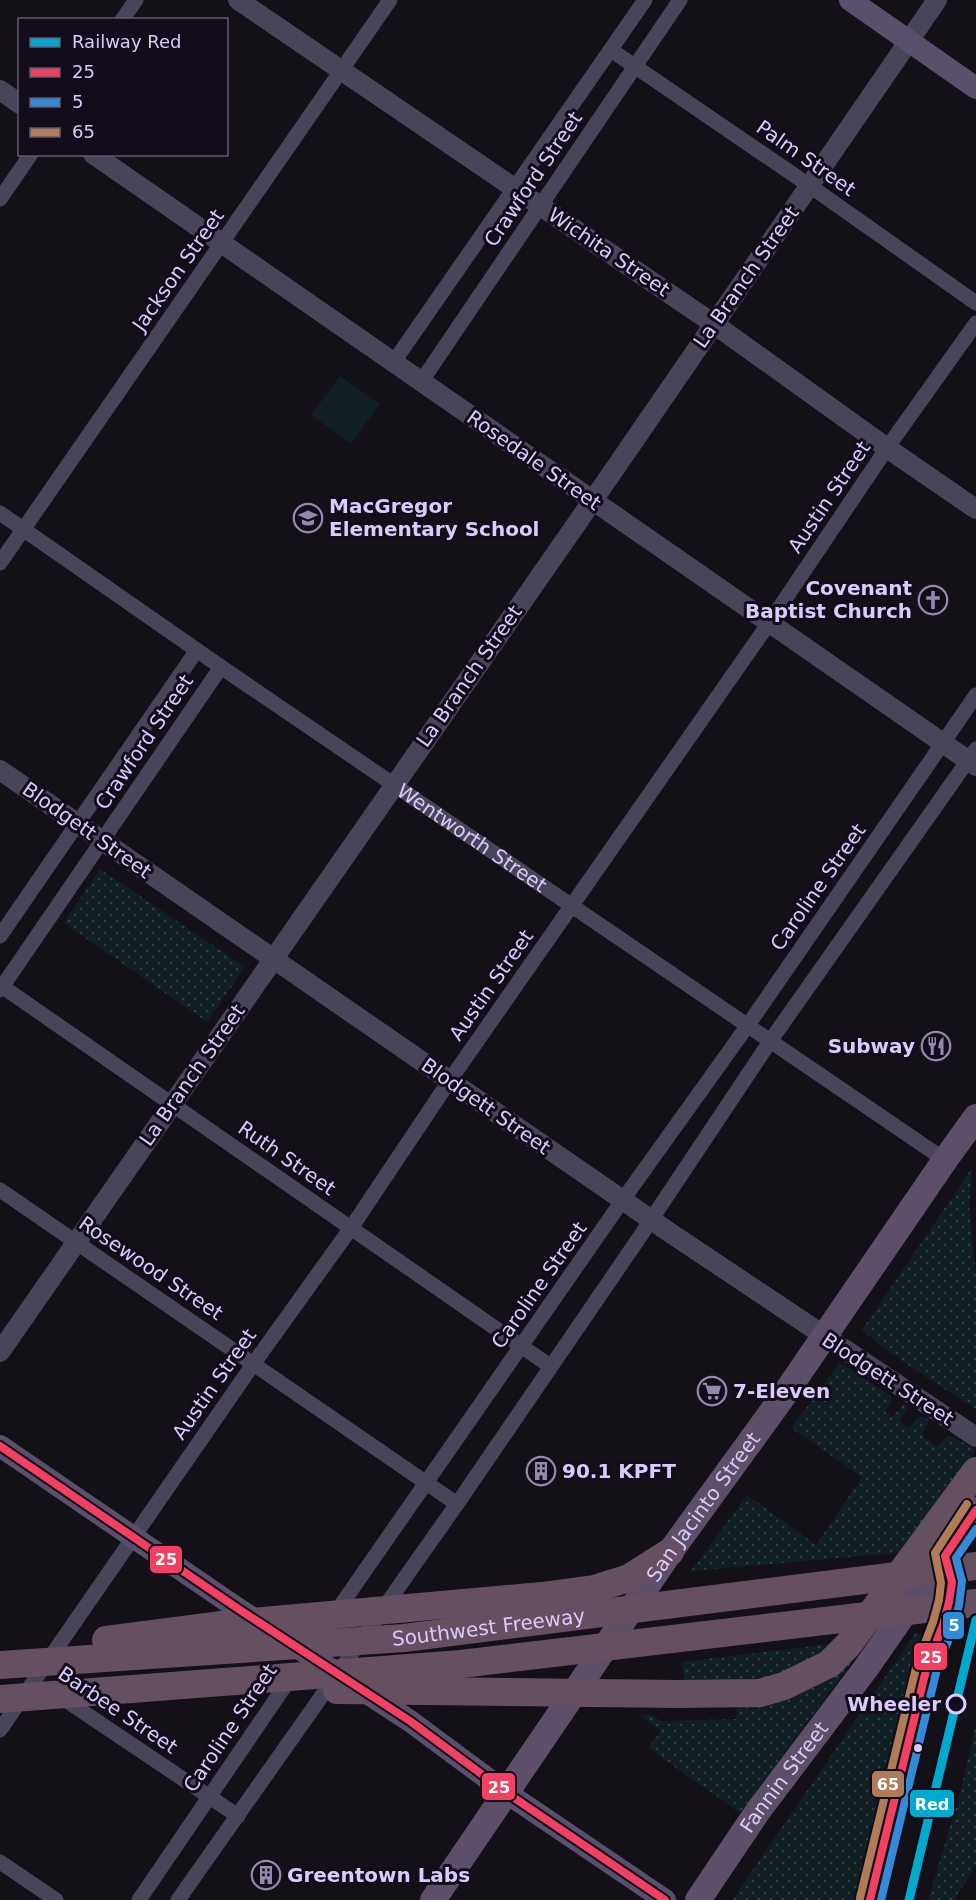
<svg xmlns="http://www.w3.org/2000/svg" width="976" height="1900" viewBox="0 0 976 1900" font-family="'DejaVu Sans',sans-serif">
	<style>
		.grass { fill: url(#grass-dots) }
		.pitch { fill: #101f23 }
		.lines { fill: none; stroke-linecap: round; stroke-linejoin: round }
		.minor { stroke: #494558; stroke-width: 15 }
		.tertiary { stroke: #494558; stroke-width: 20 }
		.secondary { stroke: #59516b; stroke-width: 22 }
		.primary { stroke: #5e4f69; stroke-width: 26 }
		.motorway { stroke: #655061; stroke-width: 28 }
		.motorway-bridge { stroke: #655061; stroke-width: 28 }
		.bus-1-casing { stroke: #120c1b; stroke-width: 12 }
		.bus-2-casing { stroke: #120c1b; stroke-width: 12 }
		.bus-3-casing { stroke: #120c1b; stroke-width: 12 }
		.bus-1 { stroke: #f24062; stroke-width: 8 }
		.bus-2 { stroke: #338bd7; stroke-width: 8 }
		.bus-3 { stroke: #b07c57; stroke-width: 8 }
		.rail-1-casing { stroke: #120c1b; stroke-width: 14 }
		.rail-1 { stroke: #00a9ce; stroke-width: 9 }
		.stop-dot { fill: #120c1b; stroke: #dacbfb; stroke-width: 3 }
		.bus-dot { fill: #dacbfb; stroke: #120c1b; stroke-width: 2 }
		.labels { text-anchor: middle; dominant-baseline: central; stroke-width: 6; stroke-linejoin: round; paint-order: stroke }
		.street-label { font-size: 20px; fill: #dacbfb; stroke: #120c1b }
		.poi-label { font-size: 20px; font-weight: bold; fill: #dacbfb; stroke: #120c1b; text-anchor: start }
		.stop-label { font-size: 20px; font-weight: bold; fill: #dacbfb; stroke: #120c1b; text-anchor: end }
		.line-badge { stroke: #120c1b; stroke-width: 2 }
		.badge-label { font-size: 16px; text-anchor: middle; font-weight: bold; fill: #fff }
	</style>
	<defs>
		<pattern id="grass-dots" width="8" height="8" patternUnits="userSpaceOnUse" patternTransform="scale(1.5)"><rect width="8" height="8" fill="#101f23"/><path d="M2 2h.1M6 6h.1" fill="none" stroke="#323e44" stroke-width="1.8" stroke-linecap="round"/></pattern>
	</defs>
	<rect width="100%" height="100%" fill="#131018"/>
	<!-- grass -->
	<path class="grass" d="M100 869 245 967 207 1022 64 923Z
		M972 1168 969 1207 976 1276V1409C937 1384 897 1360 862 1330Z
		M840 1363 891 1396V1403L885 1412 892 1417 903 1405H906L907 1409 899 1421 909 1428 918 1417 924 1416 928 1420V1424L922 1436 937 1447 949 1435 976 1449 972 1459 908 1552 691 1571 747 1495 816 1545 862 1477 791 1428Z
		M916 1632 926 1636 861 1900H732Z
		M869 1639 740 1813 648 1748 661 1731 639 1715 650 1714 661 1721 736 1719 737 1706Z
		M838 1643 782 1681 685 1688 682 1662Z
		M976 1724V1866L954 1900H928L959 1797Z"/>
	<!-- pitch -->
	<path class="pitch" d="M340 376 380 404 351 444 311 415Z"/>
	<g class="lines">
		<!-- minor -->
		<g class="minor">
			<path d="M122 20 136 0"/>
			<path d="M611 50 810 186 976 303"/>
			<path d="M0 199 31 154"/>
			<path d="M393 363 645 0"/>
			<path d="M421 382 680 0"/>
			<path id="s1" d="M0 513 221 667 945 1160"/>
			<path d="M0 563 390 0"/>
			<path d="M0 936 197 650"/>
			<path d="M0 985 550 1366"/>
			<path d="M0 990 221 667"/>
			<path d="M0 1190 457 1504"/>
			<path d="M334 1615 622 1201 748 1025 976 695"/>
			<path d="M61 1697 238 1816"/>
			<path d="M0 1730 254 1363 351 1228 450 1080 769 623 887 448 976 323"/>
			<path d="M0 1862 56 1900"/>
			<path d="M139 1900 291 1677"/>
			<path d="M178 1900 457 1504 639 1238 771 1040 976 749"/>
		</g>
		<!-- tertiary -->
		<path class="tertiary" d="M238 0 714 324 887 448 976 509
			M0 90 20 104
			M93 154 976 766
			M0 770 666 1230 976 1437
			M0 1352 607 480 937 0"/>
		<!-- secondary -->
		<path class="secondary" d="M850 0 976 88
			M0 1446 237 1608 410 1721 507 1793 665 1900"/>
		<!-- primary -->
		<g class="primary">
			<path id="s2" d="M433 1900 670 1552 784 1395 945 1160 976 1117"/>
			<path id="s3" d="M698 1900 758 1811 866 1668 976 1510"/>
		</g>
		<!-- motorway -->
		<path class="motorway" d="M542 1596 594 1589 629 1578 670 1552
			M678 1694 760 1693 784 1686 829 1664 848 1645 976 1471"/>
		<!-- motorway-bridge -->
		<g class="motorway-bridge">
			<path d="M106 1640 230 1624 542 1596"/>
			<path id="s4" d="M0 1665 404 1638 976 1566"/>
			<path d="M337 1690 678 1694"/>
			<path d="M0 1699 461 1664 976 1603"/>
		</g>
		<!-- bus-1 casing -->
		<g class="bus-1-casing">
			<path id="bus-1" d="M0 1446 237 1608 410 1721 507 1793 665 1900
				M870 1900 927 1666 943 1625 949 1602 952 1582 945 1556 976 1510"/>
		</g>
		<!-- bus-2 casing -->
		<g class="bus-2-casing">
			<path id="bus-2" d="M881 1900 937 1669 953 1629 959 1605 962 1581 956 1558 976 1529"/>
		</g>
		<!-- bus-3 casing -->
		<g class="bus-3-casing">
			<path id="bus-3" d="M860 1898 917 1664 933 1622 939 1600 941 1583 935 1553 967 1504"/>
		</g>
		<!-- bus-1 -->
		<use href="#bus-1" class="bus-1"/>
		<!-- bus-2 -->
		<use href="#bus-2" class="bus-2"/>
		<!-- bus-3 -->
		<use href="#bus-3" class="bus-3"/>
		<!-- rail-1 casing -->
		<g class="rail-1-casing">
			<path id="rail-1" d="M909 1900 976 1620"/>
		</g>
		<!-- rail-1 -->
		<use href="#rail-1" class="rail-1"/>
	</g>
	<!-- icons -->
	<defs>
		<g id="school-ring" transform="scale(1.5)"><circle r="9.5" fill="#120c1b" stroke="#948aac" stroke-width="1.5"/><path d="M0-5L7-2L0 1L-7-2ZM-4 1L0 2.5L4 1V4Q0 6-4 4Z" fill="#948aac"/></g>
		<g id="church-ring" transform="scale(1.5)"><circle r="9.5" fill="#120c1b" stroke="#948aac" stroke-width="1.5"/><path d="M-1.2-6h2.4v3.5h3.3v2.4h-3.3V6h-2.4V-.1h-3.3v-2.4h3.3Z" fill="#948aac"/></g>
		<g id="restaurant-ring" transform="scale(1.5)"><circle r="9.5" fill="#120c1b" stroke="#948aac" stroke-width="1.5"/><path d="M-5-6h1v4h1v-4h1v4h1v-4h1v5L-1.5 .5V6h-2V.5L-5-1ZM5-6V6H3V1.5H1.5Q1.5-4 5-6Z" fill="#948aac"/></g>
		<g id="supermarket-ring" transform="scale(1.5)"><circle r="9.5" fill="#120c1b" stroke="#948aac" stroke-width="1.5"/><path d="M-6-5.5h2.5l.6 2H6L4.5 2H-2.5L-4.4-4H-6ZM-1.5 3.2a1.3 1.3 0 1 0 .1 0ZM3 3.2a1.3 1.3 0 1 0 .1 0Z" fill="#948aac"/></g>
		<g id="building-ring" transform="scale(1.5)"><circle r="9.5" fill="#120c1b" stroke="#948aac" stroke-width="1.5"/><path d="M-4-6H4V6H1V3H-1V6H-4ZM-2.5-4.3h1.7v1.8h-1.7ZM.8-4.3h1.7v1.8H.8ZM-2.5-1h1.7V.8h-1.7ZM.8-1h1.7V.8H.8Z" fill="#948aac"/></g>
	</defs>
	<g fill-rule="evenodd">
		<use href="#school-ring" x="308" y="518"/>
		<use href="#church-ring" x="933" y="600"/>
		<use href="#restaurant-ring" x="936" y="1046"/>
		<use href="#supermarket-ring" x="712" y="1391"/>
		<use href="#building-ring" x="541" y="1471"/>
		<use href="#building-ring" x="266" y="1875"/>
	</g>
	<!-- markers -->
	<circle class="stop-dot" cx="956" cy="1704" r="9"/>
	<circle class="bus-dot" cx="918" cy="1748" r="5"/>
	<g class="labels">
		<!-- street labels -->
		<g class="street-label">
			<text transform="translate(806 158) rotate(35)">Palm Street</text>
			<text transform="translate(533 179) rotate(-56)">Crawford Street</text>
			<text transform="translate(609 252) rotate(34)">Wichita Street</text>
			<text transform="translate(178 270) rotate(-55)">Jackson Street</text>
			<text transform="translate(746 277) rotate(-55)">La Branch Street</text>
			<text transform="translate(534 460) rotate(35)">Rosedale Street</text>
			<text transform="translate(829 497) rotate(-56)">Austin Street</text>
			<text transform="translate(469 676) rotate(-55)">La Branch Street</text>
			<text transform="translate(144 742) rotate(-56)">Crawford Street</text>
			<text transform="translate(87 830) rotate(35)">Blodgett Street</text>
			<text stroke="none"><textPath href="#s1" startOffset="573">Wentworth Street</textPath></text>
			<text transform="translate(818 887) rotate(-55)">Caroline Street</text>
			<text transform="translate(491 985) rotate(-55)">Austin Street</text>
			<text transform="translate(192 1075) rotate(-55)">La Branch Street</text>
			<text transform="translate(486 1106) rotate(35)">Blodgett Street</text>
			<text transform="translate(287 1158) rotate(35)">Ruth Street</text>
			<text transform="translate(151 1268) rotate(34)">Rosewood Street</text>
			<text transform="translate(539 1285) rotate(-55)">Caroline Street</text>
			<text transform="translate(888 1379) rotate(33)">Blodgett Street</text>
			<text transform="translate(214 1384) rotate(-55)">Austin Street</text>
			<text stroke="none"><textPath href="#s2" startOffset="477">San Jacinto Street</textPath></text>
			<text stroke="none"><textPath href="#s4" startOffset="490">Southwest Freeway</textPath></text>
			<text transform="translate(118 1710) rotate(34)">Barbee Street</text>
			<text transform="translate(230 1728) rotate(-56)">Caroline Street</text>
			<text stroke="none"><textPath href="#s3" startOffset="150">Fannin Street</textPath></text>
		</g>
		<!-- poi labels -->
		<g class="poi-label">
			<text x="329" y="506">MacGregor<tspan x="329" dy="23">Elementary School</tspan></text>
			<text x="912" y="588" text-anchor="end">Covenant<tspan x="912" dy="23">Baptist Church</tspan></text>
			<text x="915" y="1046" text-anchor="end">Subway</text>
			<text x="733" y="1391">7-Eleven</text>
			<text x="562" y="1471">90.1 KPFT</text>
			<text x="287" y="1875">Greentown Labs</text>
		</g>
		<!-- stop labels -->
		<g class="stop-label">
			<text x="941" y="1704">Wheeler</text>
		</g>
	</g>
	<g class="line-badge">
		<rect x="149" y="1545" width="34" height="29" rx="6" fill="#f24062"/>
		<rect x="942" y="1611" width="23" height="29" rx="6" fill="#338bd7"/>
		<rect x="913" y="1642" width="35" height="29" rx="6" fill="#f24062"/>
		<rect x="871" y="1770" width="34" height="28" rx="6" fill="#b07c57"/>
		<rect x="481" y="1772" width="35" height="29" rx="6" fill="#f24062"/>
		<rect x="909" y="1789" width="46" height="29" rx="6" fill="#00a9ce"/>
	</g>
	<g class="badge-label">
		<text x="166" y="1565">25</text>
		<text x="954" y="1631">5</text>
		<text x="931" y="1663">25</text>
		<text x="888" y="1790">65</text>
		<text x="499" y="1793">25</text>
		<text x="932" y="1810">Red</text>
	</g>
	<!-- legend -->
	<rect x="18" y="18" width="210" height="138" fill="#120c1b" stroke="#625875" stroke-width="1.5"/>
	<rect x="30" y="38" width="30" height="9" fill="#00a9ce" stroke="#625875" stroke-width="1.5"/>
	<text x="72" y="48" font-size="18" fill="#dacbfb">Railway Red</text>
	<rect x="30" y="68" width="30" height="9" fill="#f24062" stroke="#625875" stroke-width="1.5"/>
	<text x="72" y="78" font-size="18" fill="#dacbfb">25</text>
	<rect x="30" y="98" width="30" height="9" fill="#338bd7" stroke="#625875" stroke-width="1.5"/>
	<text x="72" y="108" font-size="18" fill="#dacbfb">5</text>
	<rect x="30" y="128" width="30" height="9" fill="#b07c57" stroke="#625875" stroke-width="1.5"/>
	<text x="72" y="138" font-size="18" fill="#dacbfb">65</text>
</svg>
